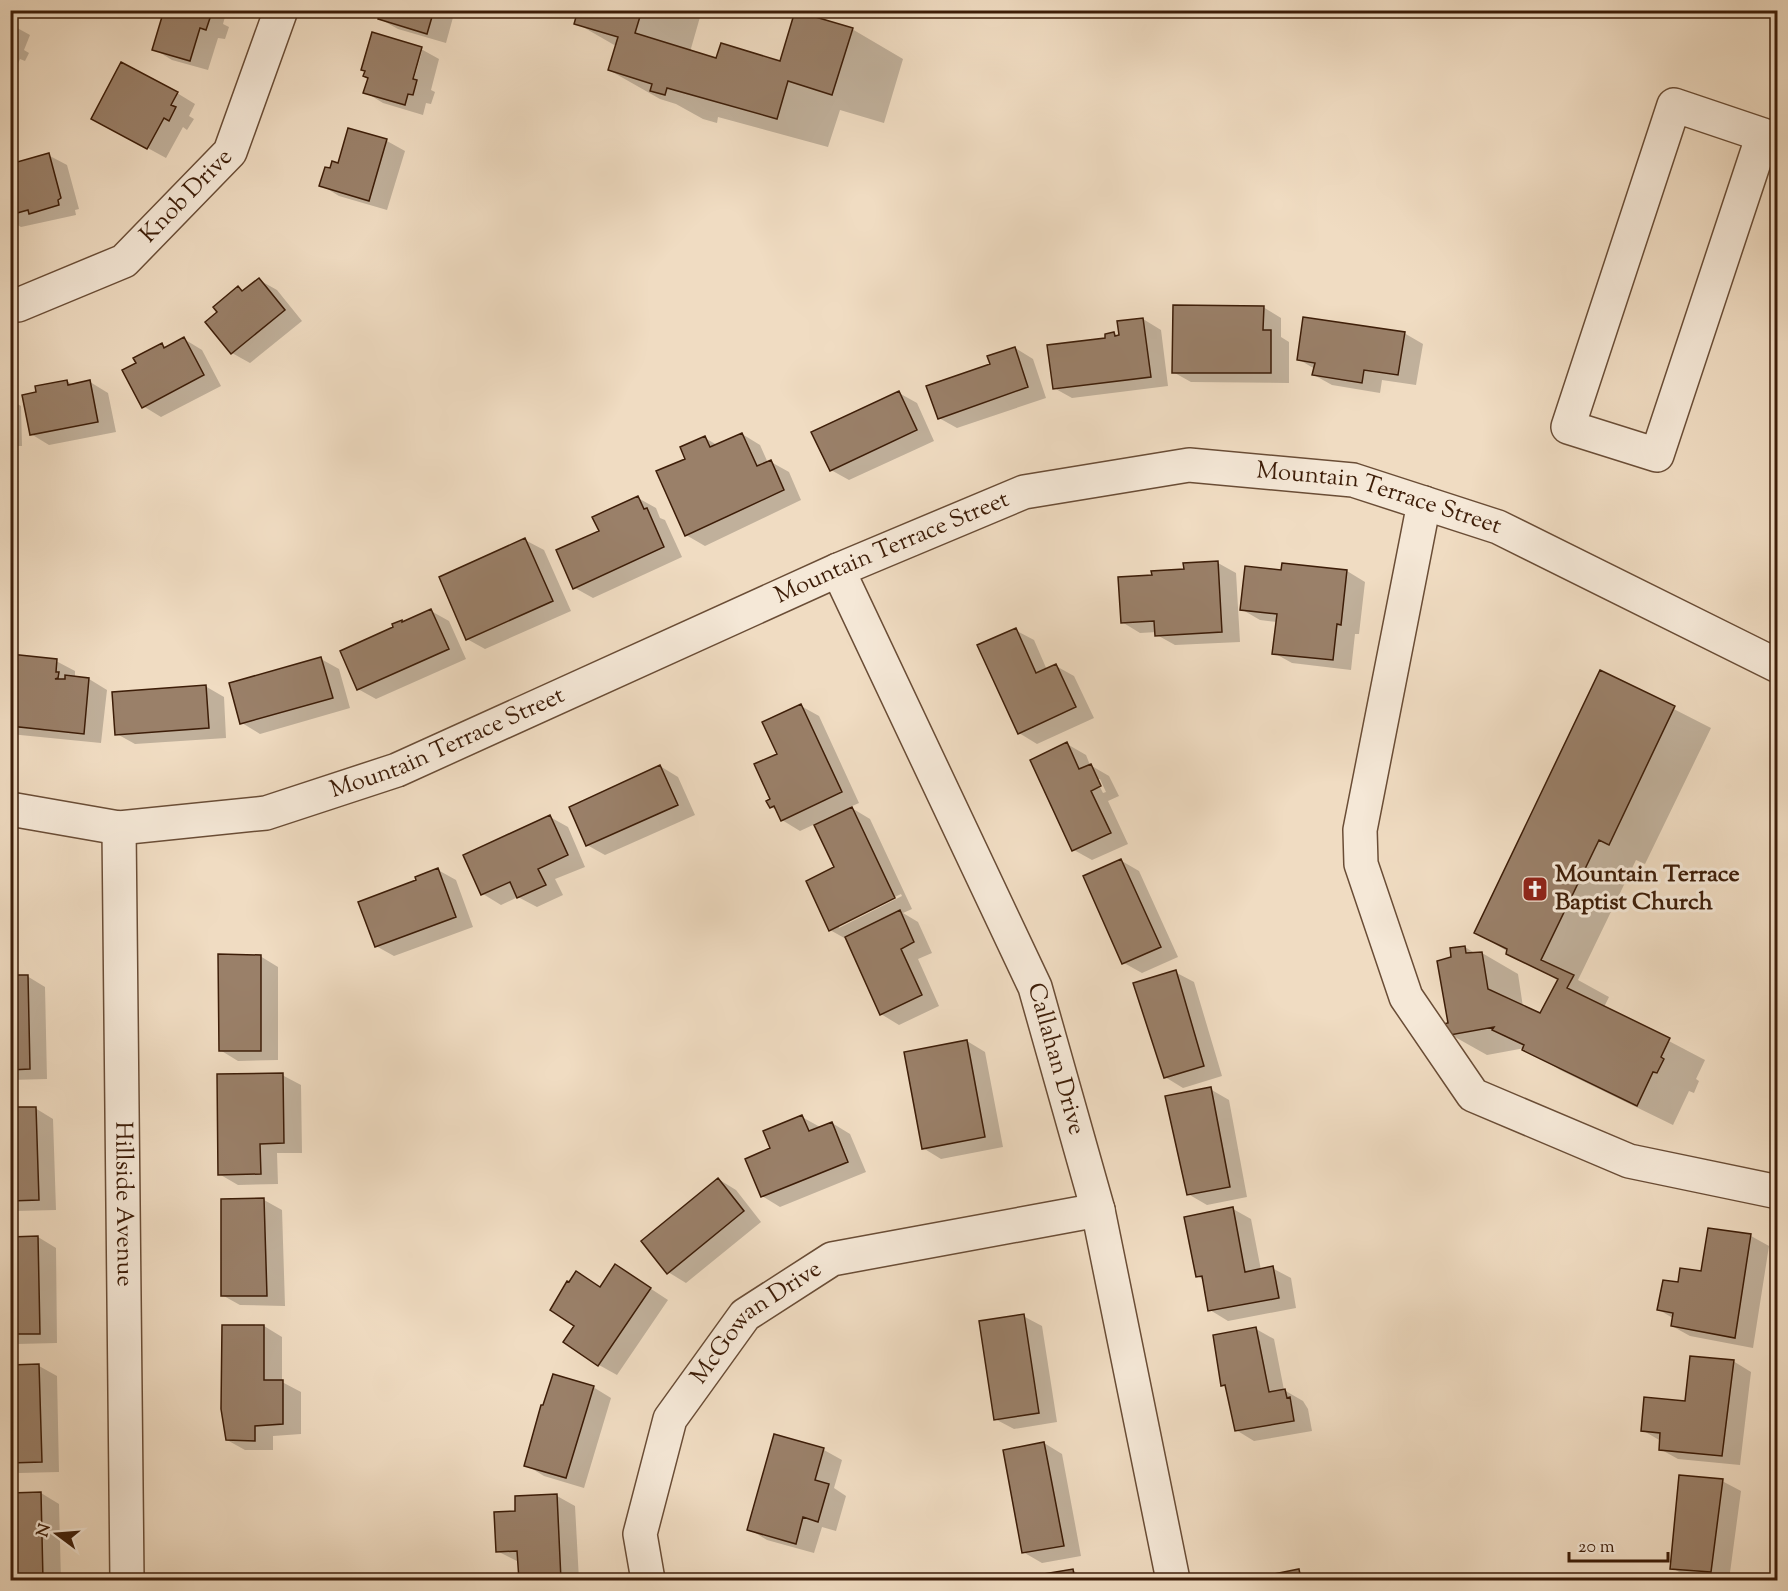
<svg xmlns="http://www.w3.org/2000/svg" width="1788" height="1591" viewBox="0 0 1788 1591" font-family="'Sorts Mill Goudy',serif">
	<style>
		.shadow { fill: #0003; fill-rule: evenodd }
		.building { fill: #9a8069; stroke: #3d1d08; stroke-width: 1.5 }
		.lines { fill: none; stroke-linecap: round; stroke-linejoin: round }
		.minor-casing { stroke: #6a4d36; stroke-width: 36 }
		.minor { stroke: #f5e8d7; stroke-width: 33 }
		.labels { text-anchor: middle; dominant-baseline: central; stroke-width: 6; stroke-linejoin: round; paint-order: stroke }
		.street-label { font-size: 24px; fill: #3d1d08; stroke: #f5e8d7 }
		.poi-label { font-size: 24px; font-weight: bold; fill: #3d1d08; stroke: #f5e8d7; text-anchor: start }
	</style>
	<rect width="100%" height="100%" fill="#f0dcc2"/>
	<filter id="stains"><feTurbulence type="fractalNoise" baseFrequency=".00333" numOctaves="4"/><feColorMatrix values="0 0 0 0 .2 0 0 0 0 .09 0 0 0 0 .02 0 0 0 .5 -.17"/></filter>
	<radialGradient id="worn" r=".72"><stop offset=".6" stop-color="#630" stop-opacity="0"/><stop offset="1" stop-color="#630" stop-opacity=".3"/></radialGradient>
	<!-- shadow -->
	<path class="shadow" d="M165 10 226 13 223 24 229 27 225 39 218 38 208 70 172 60 154 49Z
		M382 10H455L446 43 398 29 380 19Z
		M579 10H702L690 52 717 60 781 63 852 29 903 59 884 123 840 110 828 147 718 117 717 123 703 119 676 104 660 99 609 70 616 46 576 23Z
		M10 24 30 35 24 50 29 53 25 61 20 59 10 81Z
		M421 49 439 59 431 90 435 92 431 104 426 103 423 115 383 103 365 92 370 79ZM419 51H422L412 86 409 85Z
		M177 93 195 104 189 116 194 119 187 130 183 127 166 158 111 128Z
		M349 130 387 141 405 151 387 210 339 196 321 185 331 170 339 165Z
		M48 155 67 165 79 209 75 210 76 215 21 227 10 221V165Z
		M259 280 277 290 302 321 250 363 232 353 219 312 238 288 244 291Z
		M1263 307 1281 318V337L1289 342V383L1191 382 1173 372Z
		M1143 319 1161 330 1168 386 1072 398 1054 388 1114 334 1121 338Z
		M1404 333 1423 344 1416 385 1382 380 1380 393 1332 385 1314 375 1315 369 1298 359Z
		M184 339 202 350 221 386 161 417 143 406 138 364 162 345 168 348Z
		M1015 348 1033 359 1046 398 957 428 939 418 992 365Z
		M67 381 73 385 90 382 108 393 116 432 49 445 31 434 38 393Z
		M899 393 917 403 934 441 849 480 831 470Z
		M10 400 21 406 22 446H10Z
		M742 434 760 445 768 463 771 462 789 472 801 500 705 546 686 535 687 460 705 438 717 445Z
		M638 498 656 508 660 518 665 520 682 557 593 598 575 588 601 531Z
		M525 540 544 550 571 611 485 649 467 639Z
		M1218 563 1236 573 1240 642 1175 645 1157 635V632L1140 633 1122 622 1185 571Z
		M1347 571 1365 582 1359 634H1355L1351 670 1292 663 1274 653 1277 622 1260 620 1241 609 1283 572Z
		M431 611 449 621 466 659 376 699 358 689 395 627 402 621 404 623Z
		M1015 630 1034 640 1047 670 1056 666 1074 676 1094 718 1037 744 1019 733Z
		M10 656 56 661 75 671V678L89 679 107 690 101 743 10 734Z
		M321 659 339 669 350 708 260 734 242 723Z
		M1601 672 1711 728 1645 864 1636 860 1578 980 1609 997 1604 1007 1705 1060 1696 1079 1699 1081 1694 1093 1689 1091 1673 1125 1560 1070 1525 1048 1487 1055 1446 1032 1450 1024 1453 958 1465 947 1476 954 1482 953 1518 974 1523 1007 1541 1015 1559 981 1476 933Z
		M205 686 224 697 226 738 135 744 117 734Z
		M801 706 819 716 859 803 850 807 870 819 912 909 903 913 918 922 932 953 918 959 939 1006 899 1025 881 1014 848 940 830 930 836 868 815 824 800 831 782 820 778 811 771 807 779 755ZM901 894 902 896 839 928V924Z
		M1067 744 1086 755 1090 765 1109 776 1119 796 1108 801 1128 844 1092 860 1074 850ZM1096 779H1100L1106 792 1103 793Z
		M660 766 678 777 695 815 605 855 587 845Z
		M550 817 568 827 585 867 555 879 563 895 537 907 518 897 501 905 483 894Z
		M1120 860 1139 871 1178 957 1142 973 1124 963Z
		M438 870 456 880 473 927 394 956 376 946 418 881Z
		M260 956 278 967V1060L238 1061 220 1050Z
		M1175 972 1194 982 1222 1076 1183 1088 1165 1077Z
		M27 976 45 987 47 1079 10 1080V977Z
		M967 1041 985 1052 1003 1147 941 1159 923 1148Z
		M282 1075 301 1085 302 1153H277L278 1184 238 1185 219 1174Z
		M1210 1089 1229 1100 1247 1197 1207 1205 1188 1194Z
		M35 1108 53 1119 56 1210 15 1211 10 1209V1109Z
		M802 1117 820 1127 832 1123 850 1134 866 1172 780 1207 762 1196 772 1149Z
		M718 1179 736 1190 761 1222 686 1283 668 1272Z
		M264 1200 282 1210 285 1306 240 1305 222 1295Z
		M1233 1209 1251 1219 1261 1270 1272 1268 1291 1278 1296 1308 1228 1321 1210 1310 1204 1280 1197 1276Z
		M1709 1229 1751 1236 1769 1246 1753 1348 1690 1336 1672 1326 1673 1318 1659 1310 1679 1284 1702 1272Z
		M38 1237 56 1248 57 1343 17 1344 10 1340V1238Z
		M616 1266 668 1300 617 1375 599 1365 576 1326Z
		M1023 1316 1042 1326 1057 1422 1014 1429 995 1419Z
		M224 1326H264L282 1337V1382L301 1392V1434L273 1436V1450H245L227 1440Z
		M1256 1329 1274 1339 1284 1390 1303 1401 1308 1409 1312 1431 1254 1441 1236 1430 1228 1388 1223 1385Z
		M1733 1361 1751 1372 1740 1465 1678 1459 1660 1449 1661 1441 1642 1430 1687 1403Z
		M39 1366 57 1376 59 1472 19 1473 10 1468V1367Z
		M593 1387 611 1398 584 1488 544 1476 526 1465Z
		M775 1436 824 1450 842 1460 834 1488 846 1496 836 1531 822 1527 814 1553 767 1540 749 1529Z
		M1044 1443 1062 1454 1081 1556 1042 1563 1023 1552Z
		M1722 1481 1741 1491 1729 1580 1690 1578 1672 1568Z
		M41 1493 59 1504 61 1580H10V1494Z
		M557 1496 575 1506 579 1580H520L519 1562 497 1551 517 1513Z
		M1072 1570 1090 1580H1034L1033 1577Z
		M1298 1571 1315 1580H1260V1578Z"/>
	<!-- building -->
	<path class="building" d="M164 10H206L205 13 211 15 206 30 200 28 190 61 152 50Z
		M381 10H434L427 34 378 19Z
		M578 10H642L635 33 716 58 721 43 780 61 795 11 853 28 832 95 788 81 777 119 667 88 665 95 650 91 652 84 608 70 618 37 574 24Z
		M372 32 422 47 413 79 417 80 413 95 408 94 405 105 363 93 368 78 363 76 365 71 361 70Z
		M121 62 178 92 171 105 176 107 169 121 164 118 147 149 91 119Z
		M348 128 387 139 369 201 319 186 325 167 330 168 332 161 338 163Z
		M49 153 61 198 58 200 59 205 29 214 28 210 10 215V164Z
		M259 278 285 310 231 354 205 322 217 312 213 307 238 286 242 291Z
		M1173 305 1264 306 1263 330H1271V373H1172Z
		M1303 317 1405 332 1398 375 1364 370 1362 383 1312 375 1315 363 1297 360Z
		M1143 318 1151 377 1053 389 1047 345 1105 338V334L1114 332 1115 336 1119 335 1117 321Z
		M184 337 204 375 142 408 122 370 136 363 133 358 162 343 164 348Z
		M1015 347 1028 387 938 419 926 386 990 364 987 356Z
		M67 380 68 385 90 380 98 422 30 435 22 395 36 392 35 386Z
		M899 391 917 430 830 471 811 432Z
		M742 433 757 466 771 460 784 490 685 536 656 471 685 459 680 447 705 436 710 447Z
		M638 496 644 509 647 508 664 547 573 589 556 550 599 531 592 517Z
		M525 538 553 601 466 640 439 577Z
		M1218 561 1222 632 1155 636 1154 621 1121 623 1118 577 1152 575 1151 571 1184 569 1183 563Z
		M1282 563 1347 570 1341 625 1337 624 1333 660 1272 654 1277 614 1240 610 1245 566 1281 570Z
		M431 609 449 649 357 690 340 651 393 627 392 624 402 620V622Z
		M1016 628 1036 673 1056 664 1076 707 1018 734 977 645Z
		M10 654 57 659 56 672H59L58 678 55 679H65V675L89 678 84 734 10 726Z
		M321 657 333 698 240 724 229 683Z
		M1600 670 1675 706 1609 845 1599 840 1541 960 1574 975 1567 988 1670 1038 1661 1057 1664 1059 1657 1073 1653 1072 1637 1106 1522 1050 1524 1045 1492 1030 1494 1027 1450 1035 1443 1024 1448 1023 1437 961 1451 957 1450 948 1465 946 1466 953 1482 952 1488 989 1540 1013 1558 979 1506 954 1507 949 1474 933Z
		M206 685 209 728 115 735 112 692Z
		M801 704 842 792 781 821 774 806 770 808 766 801 770 799 754 764 777 754 762 722Z
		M1067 742 1079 769 1091 764 1101 786 1091 791 1111 833 1072 851 1030 760Z
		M660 765 678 805 586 846 569 807Z
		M852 807 895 898 829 931 806 881 834 867 814 825Z
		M550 815 568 855 538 869 546 885 517 898 510 882 481 895 463 855Z
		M1121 859 1161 947 1122 964 1083 876Z
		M438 868 456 917 375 947 358 902 416 880 415 877Z
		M900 910 914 942 901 949 922 995 880 1015 845 937Z
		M218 954 261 955V1051H219Z
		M1176 970 1204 1066 1164 1078 1133 983Z
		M10 975H28L30 1069 10 1070Z
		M967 1040 985 1137 922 1149 904 1052Z
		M283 1073 284 1143 260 1144 261 1174 218 1175 217 1074Z
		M1211 1087 1230 1187 1187 1195 1165 1096Z
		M10 1107H36L39 1200 10 1201Z
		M802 1115 809 1131 832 1122 848 1162 761 1197 745 1159 770 1148 763 1131Z
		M718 1178 744 1211 667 1274 641 1241Z
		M264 1198 267 1296H221V1199Z
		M1233 1207 1245 1272 1273 1266 1279 1298 1208 1311 1202 1276 1196 1277 1184 1217Z
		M1708 1228 1751 1234 1735 1338 1671 1326 1673 1313 1657 1310 1663 1280 1678 1282 1680 1268 1701 1271Z
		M38 1236 40 1334H10V1237Z
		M615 1264 651 1288 598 1366 563 1342 574 1326 550 1310 567 1281 569 1282 576 1271 600 1287Z
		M1024 1314 1039 1413 994 1420 979 1321Z
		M222 1325H264V1380H283V1424L255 1426V1441L226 1440 221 1409Z
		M1256 1327 1269 1392 1285 1389 1287 1398 1290 1397 1294 1421 1235 1431 1225 1385 1221 1386 1213 1335Z
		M1690 1356 1734 1360 1722 1456 1659 1450 1660 1433 1641 1431 1644 1397 1685 1401Z
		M39 1364 42 1462 10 1463V1365Z
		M553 1374 594 1386 566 1478 524 1466 541 1405H543Z
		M774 1434 824 1448 815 1480 829 1484 818 1522 803 1517 796 1544 747 1530Z
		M1044 1442 1064 1546 1022 1553 1003 1450Z
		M1679 1475 1723 1479 1711 1572 1670 1569Z
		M41 1492 43 1580H10V1493Z
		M557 1494 561 1580H519L517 1551 496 1552 494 1512 515 1511V1496Z
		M1073 1569 1075 1580H1032V1576Z
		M1299 1569 1301 1580H1259L1258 1577Z
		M1346 1575 1347 1580H1319Z"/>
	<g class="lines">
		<!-- minor casing -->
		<g class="minor-casing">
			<g id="minor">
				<path d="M1763 135 1657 455 1568 427 1674 105 1763 135 1778 141"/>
				<path id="s1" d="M10 304 18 305 124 261 230 152 281 10"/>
				<path d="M1424 503 1360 830 1361 864 1406 997 1473 1095 1629 1161 1778 1192"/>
				<path id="s2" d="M838 570 1035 987 1098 1210 1173 1580"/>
				<path id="s3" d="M10 809 119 828 266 813 397 770 838 570 1024 492 1189 465 1353 480 1498 527 1778 666"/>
				<path id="s4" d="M119 828 127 1580"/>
				<path id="s5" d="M648 1580 640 1534 670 1419 745 1315 832 1259 1098 1210"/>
			</g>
		</g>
		<!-- minor -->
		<use href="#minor" class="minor"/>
	</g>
	<!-- icons -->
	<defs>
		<g id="church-square" transform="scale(1.35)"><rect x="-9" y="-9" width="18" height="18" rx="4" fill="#8f2418" stroke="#f5e8d7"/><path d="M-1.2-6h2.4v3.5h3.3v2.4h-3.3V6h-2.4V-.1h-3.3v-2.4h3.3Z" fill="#fff"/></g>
	</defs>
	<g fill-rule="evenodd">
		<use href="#church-square" x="1535" y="889"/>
	</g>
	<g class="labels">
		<!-- street labels -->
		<g class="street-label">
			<text stroke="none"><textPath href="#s1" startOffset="213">Knob Drive</textPath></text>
			<text stroke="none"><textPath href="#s3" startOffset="1443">Mountain Terrace Street</textPath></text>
			<text stroke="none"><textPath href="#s3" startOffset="939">Mountain Terrace Street</textPath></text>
			<text stroke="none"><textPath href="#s3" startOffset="453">Mountain Terrace Street</textPath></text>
			<text stroke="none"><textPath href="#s2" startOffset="536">Callahan Drive</textPath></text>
			<text stroke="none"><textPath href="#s4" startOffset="376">Hillside Avenue</textPath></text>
			<text stroke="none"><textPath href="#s5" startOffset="297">McGowan Drive</textPath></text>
		</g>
		<!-- poi labels -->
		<g class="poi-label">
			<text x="1555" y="875">Mountain Terrace<tspan x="1555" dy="28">Baptist Church</tspan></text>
		</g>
	</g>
	<!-- margin -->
	<rect width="1788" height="1591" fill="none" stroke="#f0dcc2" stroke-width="36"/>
	<rect x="12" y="12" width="1764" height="1567" fill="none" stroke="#3d1d08" stroke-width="3"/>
	<rect x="18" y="18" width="1752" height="1555" fill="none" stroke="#3d1d08" stroke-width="1.5"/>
	<!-- north arrow -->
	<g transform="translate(57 1534) rotate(286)" stroke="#f5e8d7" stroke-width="4.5" paint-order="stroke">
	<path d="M0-4.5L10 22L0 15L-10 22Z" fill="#3d1d08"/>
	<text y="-9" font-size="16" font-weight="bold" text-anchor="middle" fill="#3d1d08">N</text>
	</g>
	<!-- scale -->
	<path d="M1569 1552v9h99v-9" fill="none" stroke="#3d1d08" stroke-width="3"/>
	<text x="1578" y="1552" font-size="18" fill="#3d1d08" stroke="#f5e8d7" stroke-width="4.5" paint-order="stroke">20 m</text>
	<rect width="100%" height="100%" filter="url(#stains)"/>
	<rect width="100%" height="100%" fill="url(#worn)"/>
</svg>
